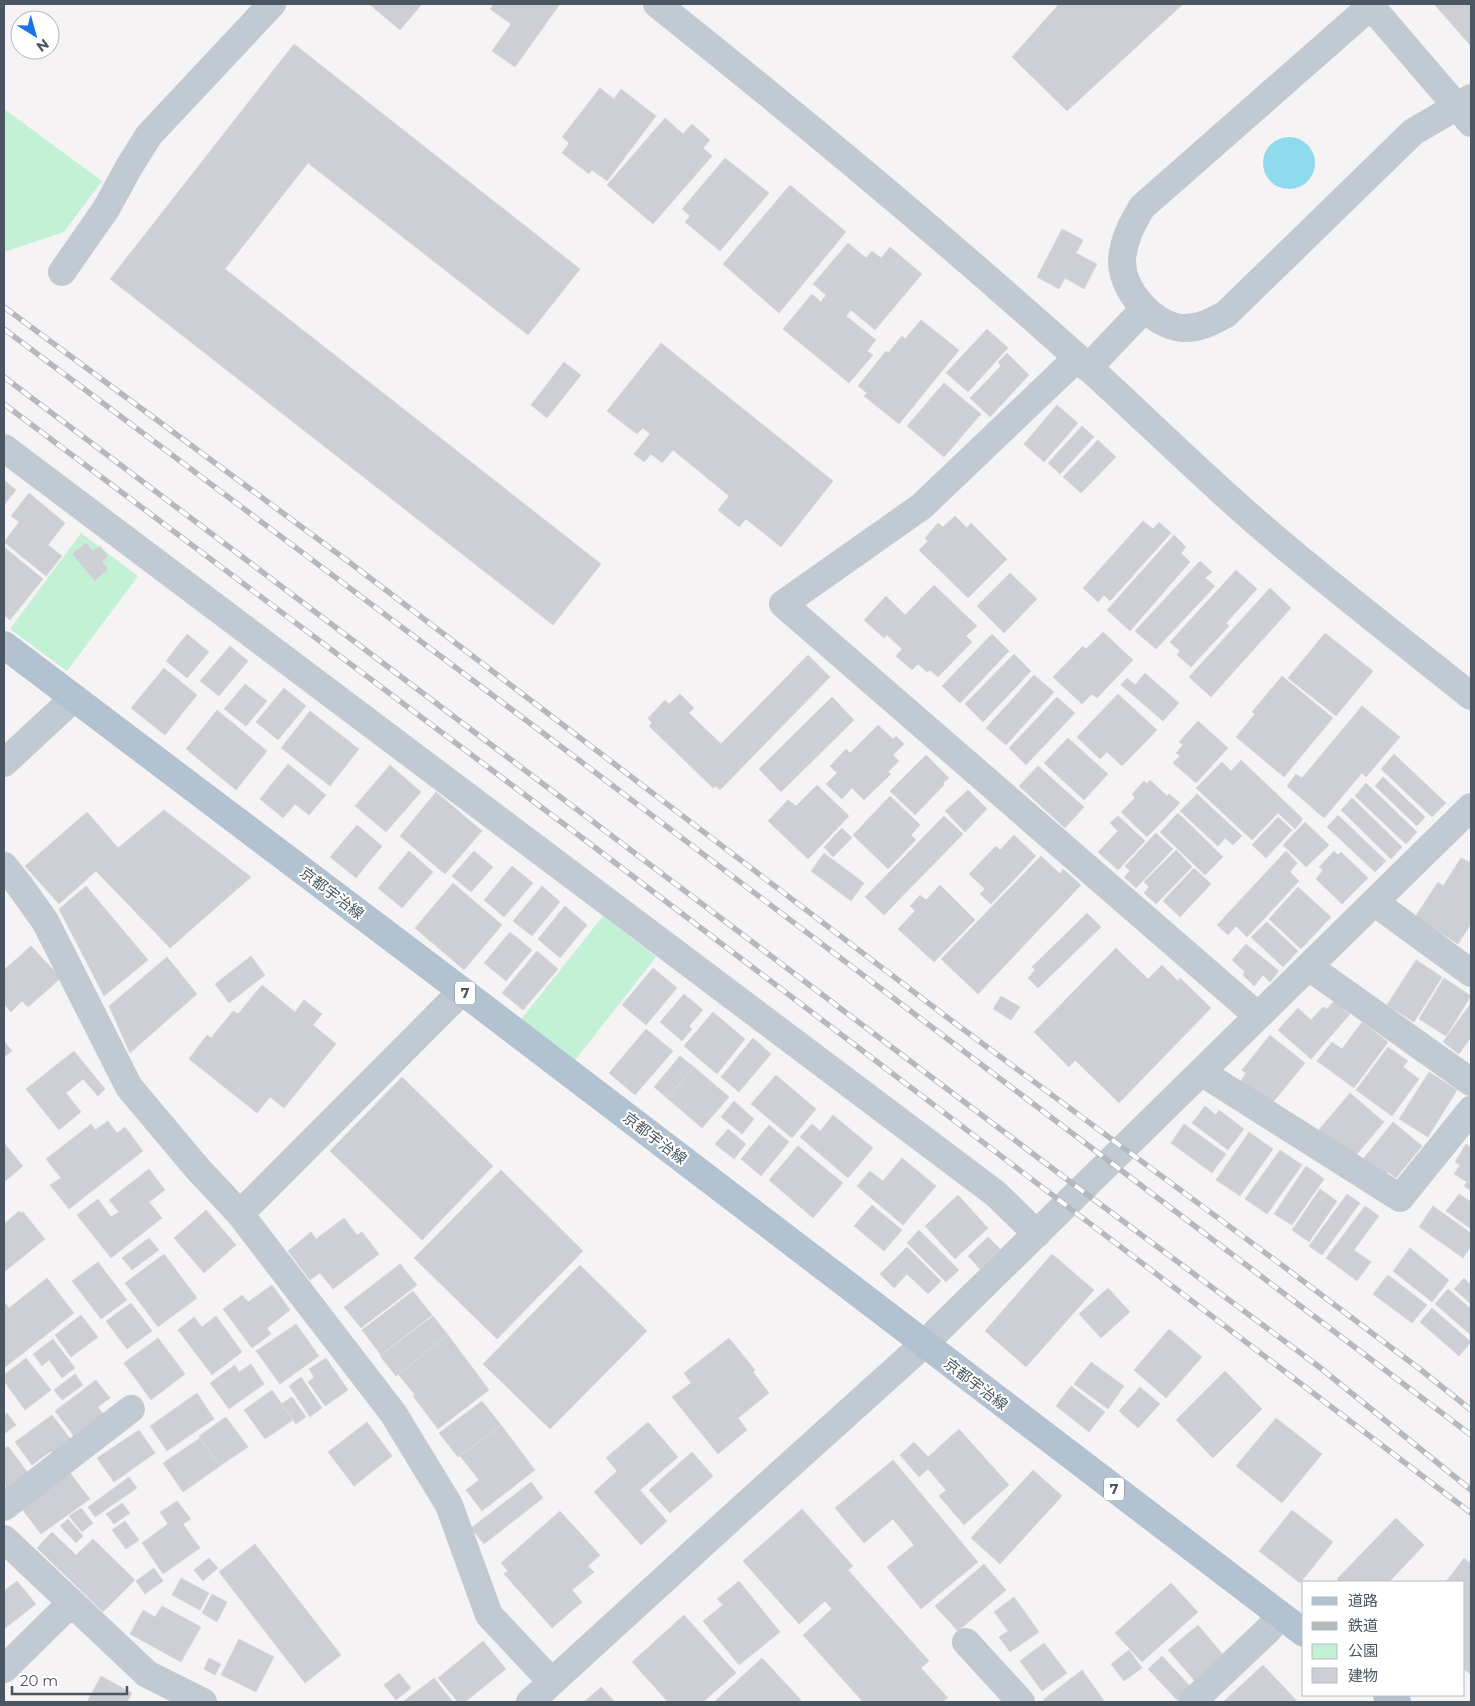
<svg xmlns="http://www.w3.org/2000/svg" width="1475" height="1706" viewBox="0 0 1475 1706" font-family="Montserrat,'Noto Sans JP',sans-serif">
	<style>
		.green { fill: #c3f1d5 }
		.water { fill: #90daee }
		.building { fill: #cdcfd5; stroke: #d7d9de }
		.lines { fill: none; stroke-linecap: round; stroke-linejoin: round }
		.minor { stroke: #c1cad2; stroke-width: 28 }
		.major { stroke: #b3c2d1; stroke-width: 28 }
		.rail-casing { stroke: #b5b8bd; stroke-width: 5.5 }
		.rail { stroke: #fff; stroke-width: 4; stroke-dasharray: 11; stroke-linecap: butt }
		.labels { text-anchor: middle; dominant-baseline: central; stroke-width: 4; stroke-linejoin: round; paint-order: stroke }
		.shield { fill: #fff; stroke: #808990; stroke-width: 1 }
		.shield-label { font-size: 14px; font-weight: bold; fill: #4a5661 }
		.street-label { font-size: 15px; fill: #4a5661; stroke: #fff }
	</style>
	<rect width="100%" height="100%" fill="#f5f3f3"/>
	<!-- green -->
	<path class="green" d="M4 109 102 181 64 232 4 252Z
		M81 533 138 576 67 671 10 629Z
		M603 916 656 957 572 1064 519 1022Z"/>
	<!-- water -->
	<path class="water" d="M1263 163a26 26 0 1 1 52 0a26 26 0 1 1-52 0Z"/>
	<!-- building -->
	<path class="building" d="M369 4H422L400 30Z
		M494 4H560L515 67 492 51 511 24 490 9Z
		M1059 4H1183L1067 111 1012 57Z
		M1434 4H1471V46Z
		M294 44 580 269 528 335 308 163 225 269 601 564 553 625 110 279Z
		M600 88 614 99 621 89 656 116 607 181 592 170 589 174 562 153 569 143 562 137Z
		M665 118 683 134 692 124 710 140 703 148 712 156 653 224 607 185Z
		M725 158 769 193 720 251 685 222 690 216 682 209Z
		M790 185 846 232 779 313 723 264Z
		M1062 229 1083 240 1076 253 1097 264 1084 289 1065 278 1059 289 1037 277Z
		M848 243 866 258 872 251 881 258 890 247 922 274 875 330 851 310 846 316 876 340 867 351 873 355 849 383 783 329 812 294 821 302 826 295 813 284Z
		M921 320 959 350 899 424 864 396 867 393 858 386 886 351 888 353 902 336 905 339Z
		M987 329 1008 348 968 392 946 373Z
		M661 343 833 481 781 547 746 519 739 527 718 510 729 496 673 450 662 463 651 454 644 462 634 454 650 434 643 428 637 434 607 411Z
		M1007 353 1029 375 990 417 970 398 1001 366 998 362Z
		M564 362 581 375 547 418 531 405Z
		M944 383 981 414 944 457 907 426Z
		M1057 405 1078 423 1044 462 1024 444Z
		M1082 426 1094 437 1060 474 1048 463Z
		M1098 440 1116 457 1081 493 1063 477Z
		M4 480 16 490 4 505Z
		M29 493 65 523 48 545 62 556 46 576 4 542 19 522 11 516Z
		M955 516 967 528 971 523 1007 559 968 598 919 550 928 541 925 538 938 523 943 527Z
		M1143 521 1153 529 1159 522 1171 533 1110 601 1104 595 1098 602 1083 588Z
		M1174 535 1186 547 1181 553 1190 562 1130 631 1107 610Z
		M86 543 93 551 100 546 108 556 102 562 108 569 95 581 72 554Z
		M4 547 43 579 10 620 4 615Z
		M1200 561 1212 572 1205 578 1215 586 1156 649 1135 631Z
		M1236 570 1257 589 1226 623 1229 626 1191 667 1177 655 1180 651 1170 642Z
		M1010 573 1037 599 1004 633 977 606Z
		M934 585 977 626 966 636 972 642 938 677 930 670 927 672 918 664 912 670 896 656 902 649 887 635 884 638 864 620 886 596 905 615Z
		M1270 588 1291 608 1211 697 1189 677Z
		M1103 632 1133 660 1097 698 1092 694 1082 704 1053 677 1083 646 1086 649Z
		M1325 633 1373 671 1336 716 1288 678Z
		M187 634 209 652 187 678 166 661Z
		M992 634 1009 651 960 703 942 686Z
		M230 646 248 661 219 696 200 681Z
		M1014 654 1031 671 983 722 965 704Z
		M808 655 830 677 720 790 716 786 713 788 649 726 652 723 648 718 665 700 669 704 680 694 694 708 689 713 721 744Z
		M164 668 197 695 165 735 131 708Z
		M1145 673 1179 703 1163 721 1121 685 1127 678 1135 685Z
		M1034 675 1054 692 1006 745 986 728Z
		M1282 676 1333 718 1284 777 1236 737 1255 714 1252 712Z
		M245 684 267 701 246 726 224 709Z
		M284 688 306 706 278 740 256 722Z
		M1118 694 1157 730 1122 766 1107 752 1100 759 1077 737Z
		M832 697 854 720 781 792 759 769Z
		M1057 697 1075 713 1026 765 1009 748Z
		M1362 706 1400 737 1366 777 1362 773 1324 818 1287 786 1296 774 1302 778Z
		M217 710 267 751 236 790 186 749Z
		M310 711 359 749 330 786 281 748Z
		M1198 721 1228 748 1196 783 1173 763 1180 756 1176 753 1183 745 1179 742Z
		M878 725 893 739 896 736 904 744 893 755 899 761 888 772 891 774 864 800 852 788 842 799 826 784 837 773 830 766 846 749 850 753Z
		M1068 738 1108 774 1084 800 1044 763Z
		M1394 754 1446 803 1432 817 1381 769Z
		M926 755 949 778 943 783 944 785 915 815 890 791Z
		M1241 760 1303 819 1295 829 1278 813 1252 840 1196 788 1222 762 1231 771Z
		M288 764 326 795 309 815 295 804 283 818 260 799Z
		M390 765 421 792 386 832 355 806Z
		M1038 766 1084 807 1065 828 1019 786Z
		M1383 777 1425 817 1417 826 1375 786Z
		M1150 780 1167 796 1169 794 1180 803 1147 837 1121 812 1135 798 1132 794 1144 781 1147 784Z
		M1366 783 1417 832 1406 844 1355 796Z
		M817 785 849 816 808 859 768 821 788 800 796 806Z
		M968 790 987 809 965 832 945 811Z
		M436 792 482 831 445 874 400 836Z
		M1197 794 1242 836 1233 845 1225 838 1218 846 1180 811Z
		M890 796 920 825 911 835 916 840 888 869 853 835Z
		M1352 798 1402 847 1391 859 1341 810Z
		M164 810 251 877 170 948 96 871 59 904 25 866 87 812 118 848Z
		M1178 813 1223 857 1205 875 1160 832Z
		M1338 815 1386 861 1375 872 1327 827Z
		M944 816 963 834 884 915 865 897Z
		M1118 816 1145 841 1118 870 1098 852 1118 831 1110 823Z
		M1278 817 1292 830 1266 858 1252 845Z
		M1305 822 1329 845 1306 867 1283 845Z
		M357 825 382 846 356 878 330 857Z
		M842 828 852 838 833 857 824 847Z
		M1156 833 1173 849 1136 888 1124 877 1130 871 1125 866Z
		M1014 835 1036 856 991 904 980 894 985 889 969 874 996 846 1000 850Z
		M1176 850 1192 867 1156 904 1144 893 1149 887 1144 882Z
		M409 851 433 872 402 908 378 888Z
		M474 851 493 867 471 892 452 876Z
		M1286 851 1297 863 1290 872 1299 881 1247 937 1236 926 1228 935 1217 925Z
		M1334 851 1338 855 1341 852 1368 878 1342 904 1316 879 1323 870 1319 867Z
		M824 853 864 883 851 901 811 871Z
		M1041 856 1060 874 1063 869 1081 885 978 994 941 959Z
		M1461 858 1469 862 1471 859V924L1458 944 1415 917 1438 882 1443 886Z
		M512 866 533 883 504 917 484 900Z
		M1194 868 1211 884 1180 917 1163 901Z
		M453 883 502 925 464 970 415 928Z
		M940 885 975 920 934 962 898 929 915 911 910 906 920 895 926 900Z
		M86 886 148 960 104 996 59 909Z
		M542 886 560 902 532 936 513 921Z
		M1298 887 1331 917 1301 949 1269 919Z
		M565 906 587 925 560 958 538 939Z
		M1087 913 1101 927 1038 988 1028 978 1035 970 1032 967Z
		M1267 922 1298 951 1283 967 1251 937Z
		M510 932 532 950 506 981 484 963Z
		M1246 944 1279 971 1270 982 1263 975 1254 986 1243 975 1245 972 1232 960Z
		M31 946 61 978 28 1007 22 1001 11 1012 4 1004V970Z
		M1116 948 1148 979 1162 965 1178 981 1180 978 1211 1008 1119 1103 1075 1060 1069 1067 1034 1032Z
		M537 951 558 969 523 1010 502 993Z
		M251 956 265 975 229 1003 215 984Z
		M167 957 197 994 130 1053 109 1006Z
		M1416 960 1442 977 1414 1022 1387 1005Z
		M653 968 677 988 646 1025 622 1005Z
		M1444 978 1471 996 1446 1036 1419 1019Z
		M262 985 295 1012 304 1000 322 1014 313 1025 336 1044 284 1108 270 1097 257 1113 189 1059 207 1035 211 1038 233 1011 238 1014Z
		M684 994 703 1010 689 1026 692 1029 682 1041 660 1022Z
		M1001 996 1020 1007 1011 1020 993 1009Z
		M1334 1001 1350 1014 1311 1059 1278 1030 1298 1008 1311 1020 1323 1007 1327 1009Z
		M1471 1003V1037L1459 1054 1443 1042Z
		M713 1012 745 1039 717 1074 684 1046Z
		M1362 1022 1388 1042 1354 1088 1317 1061 1332 1042 1342 1049Z
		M646 1029 673 1051 635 1095 609 1073Z
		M1270 1035 1305 1063 1270 1106 1240 1082 1246 1073 1242 1070Z
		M753 1038 771 1054 739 1092 721 1077Z
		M4 1041 12 1051 4 1057Z
		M1388 1047 1408 1061 1403 1067 1419 1079 1392 1116 1356 1090Z
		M74 1051 105 1089 98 1096 83 1079 66 1093 81 1112 59 1130 26 1089Z
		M680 1056 694 1067 667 1098 654 1087Z
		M694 1067 729 1097 702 1128 667 1098Z
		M1429 1072 1457 1090 1428 1137 1399 1119Z
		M776 1075 816 1109 792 1138 751 1104Z
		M402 1077 493 1166 422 1240 330 1151Z
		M1350 1093 1384 1122 1351 1161 1317 1132Z
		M734 1101 754 1119 742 1134 721 1117Z
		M1205 1106 1216 1115 1219 1110 1244 1129 1228 1150 1192 1123Z
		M833 1115 873 1148 848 1178 800 1137 812 1124 820 1131Z
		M108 1121 117 1133 125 1127 143 1151 69 1209 50 1185 61 1178 46 1159 91 1124 95 1130Z
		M1393 1122 1422 1146 1396 1178 1388 1172 1381 1181 1359 1164Z
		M1184 1124 1226 1154 1212 1173 1171 1143Z
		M769 1125 789 1142 761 1176 741 1159Z
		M728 1129 746 1144 734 1159 715 1144Z
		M1249 1132 1273 1149 1240 1196 1216 1180Z
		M4 1143 23 1166 4 1182Z
		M1466 1144 1471 1148V1191L1464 1186 1467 1182 1454 1174 1460 1165 1455 1162Z
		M798 1146 843 1183 813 1218 769 1180Z
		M1280 1150 1302 1165 1267 1214 1245 1199Z
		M902 1158 936 1186 903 1225 857 1186 870 1171 883 1181Z
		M1306 1166 1324 1179 1292 1225 1274 1214Z
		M149 1169 165 1190 149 1202 162 1218 111 1258 77 1215 98 1199 111 1217 119 1212 109 1200Z
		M501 1170 583 1251 497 1339 414 1258Z
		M1320 1189 1337 1201 1309 1242 1292 1230Z
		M1347 1194 1360 1203 1322 1255 1309 1246Z
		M1459 1194 1471 1202V1229L1446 1211Z
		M958 1195 988 1228 955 1259 925 1226Z
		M872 1205 902 1230 884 1251 854 1226Z
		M1365 1206 1379 1216 1354 1250 1371 1262 1357 1281 1326 1258Z
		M1433 1206 1471 1233V1246L1463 1258 1419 1227Z
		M206 1210 236 1245 204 1273 174 1238Z
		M19 1211 21 1213 23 1212 45 1239 4 1272V1224Z
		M344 1218 357 1235 362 1232 379 1254 333 1289 320 1273 310 1280 288 1251 311 1232 316 1239Z
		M919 1230 959 1270 946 1282 907 1243Z
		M988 1237 1000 1249 980 1269 968 1256Z
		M149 1238 159 1250 132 1270 122 1258Z
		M907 1247 941 1281 928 1294 907 1274 894 1288 880 1274Z
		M1410 1248 1449 1280 1432 1302 1393 1271Z
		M164 1254 197 1298 158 1327 125 1283Z
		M1052 1254 1094 1290 1026 1367 985 1331Z
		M98 1262 127 1300 101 1319 72 1281Z
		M400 1264 417 1285 361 1328 344 1307Z
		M580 1265 647 1331 550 1429 483 1364Z
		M1388 1275 1427 1305 1412 1323 1373 1294Z
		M47 1278 74 1313 4 1368V1302L9 1308Z
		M1464 1278 1471 1285V1304L1454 1289Z
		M272 1285 290 1310 267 1328 271 1334 252 1348 223 1309 242 1295 248 1302Z
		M1108 1288 1130 1312 1101 1338 1079 1314Z
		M1448 1289 1471 1309V1335L1435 1304Z
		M413 1291 432 1315 381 1355 362 1330Z
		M131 1303 152 1331 127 1349 106 1321Z
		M1432 1308 1471 1342 1459 1356 1420 1322Z
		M81 1315 98 1337 71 1357 55 1335Z
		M216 1316 242 1352 212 1375 178 1330 194 1317 202 1327Z
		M433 1316 448 1335 396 1376 380 1356Z
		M296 1324 319 1356 280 1384 256 1351Z
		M1169 1329 1202 1357 1166 1398 1134 1370Z
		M448 1335 489 1390 438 1429 413 1396 415 1395 398 1374Z
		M158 1338 185 1374 151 1400 124 1363Z
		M729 1338 755 1370 753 1372 769 1393 738 1418 747 1430 718 1454 672 1397 691 1383 684 1373Z
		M53 1339 75 1368 62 1378 49 1360 42 1366 33 1354Z
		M26 1358 51 1390 25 1410 4 1381V1375Z
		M326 1358 348 1390 325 1406 308 1382 314 1377 309 1369Z
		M1091 1362 1124 1386 1108 1409 1074 1384Z
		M251 1364 264 1384 229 1409 210 1383 235 1365 239 1372Z
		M1225 1371 1262 1409 1213 1458 1176 1420Z
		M75 1374 83 1385 62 1400 54 1390Z
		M301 1377 322 1408 310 1417 289 1386Z
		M96 1380 110 1398 98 1407 105 1417 76 1439 55 1411Z
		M1071 1386 1105 1412 1089 1432 1056 1406Z
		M1140 1387 1160 1404 1138 1428 1119 1411Z
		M272 1390 293 1420 265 1439 244 1410Z
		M197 1393 214 1419 167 1451 150 1426Z
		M292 1397 306 1417 296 1424 281 1404Z
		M482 1401 501 1425 458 1457 439 1433Z
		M7 1413 16 1425 4 1434V1416Z
		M52 1415 72 1441 53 1455 51 1451 32 1465 15 1442Z
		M226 1417 248 1447 220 1466 199 1436Z
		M1276 1418 1322 1454 1282 1503 1236 1466Z
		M367 1422 392 1456 354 1486 328 1452Z
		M648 1422 678 1457 640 1490 667 1521 641 1545 594 1492 617 1471 606 1458Z
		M501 1425 535 1470 482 1511 466 1490 479 1480 460 1456Z
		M959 1429 1009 1485 964 1525 939 1496 946 1490 928 1469 919 1477 900 1455 914 1442 928 1457Z
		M139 1430 155 1453 114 1482 97 1458Z
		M200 1438 220 1466 183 1492 163 1463Z
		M8 1446 28 1473 7 1489 4 1484V1449Z
		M692 1452 713 1476 670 1513 649 1490Z
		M893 1460 978 1562 921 1609 887 1567 914 1545 893 1519 864 1543 835 1508Z
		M1033 1470 1062 1496 1000 1564 971 1538Z
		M70 1473 90 1499 41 1534 22 1509Z
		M129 1477 137 1488 95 1517 88 1507Z
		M531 1482 543 1498 484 1544 471 1528Z
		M177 1501 191 1519 183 1524 200 1548 163 1574 142 1543 168 1524 160 1512Z
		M122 1503 130 1513 114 1524 106 1514Z
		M81 1508 93 1523 82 1532 69 1516Z
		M802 1509 853 1566 848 1570 929 1661 921 1668 948 1698 942 1702H863L803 1635 832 1609 825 1601 799 1624 743 1561Z
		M1292 1510 1333 1542 1300 1583 1259 1551Z
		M560 1511 600 1555 588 1566 594 1572 572 1590 582 1602 552 1628 504 1574 508 1571 501 1563Z
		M1396 1518 1424 1545 1389 1582H1340L1337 1579Z
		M68 1519 83 1536 76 1543 60 1526Z
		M125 1521 139 1540 126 1549 112 1530Z
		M52 1532 76 1555 93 1539 135 1580 103 1612 37 1548Z
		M255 1544 341 1655 305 1683 219 1572Z
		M209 1558 218 1568 203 1581 194 1570Z
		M1464 1558 1471 1564V1675L1464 1669V1582H1446Z
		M984 1564 1006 1590 958 1631 935 1606Z
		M154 1568 163 1581 145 1594 136 1581Z
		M181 1578 209 1593 200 1610 172 1595Z
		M17 1581 36 1604 4 1629V1591Z
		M739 1581 780 1632 739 1665 703 1621 723 1605 717 1599Z
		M1171 1583 1198 1612 1142 1662 1115 1633Z
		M212 1594 227 1602 217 1622 202 1613Z
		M1014 1597 1039 1632 1010 1652 999 1637 1008 1631 994 1612Z
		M162 1606 201 1627 181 1662 130 1634 143 1610 155 1617Z
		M684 1615 736 1673 703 1702H668L632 1662Z
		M1198 1625 1224 1656 1195 1681 1168 1650Z
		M239 1639 274 1657 256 1692 221 1675Z
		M483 1641 506 1669 465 1702H458L438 1678Z
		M1044 1643 1067 1673 1042 1691 1020 1661Z
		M1129 1650 1142 1668 1124 1681 1111 1664Z
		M1162 1656 1190 1686 1177 1700 1148 1669Z
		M209 1658 221 1664 215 1675 204 1669Z
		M762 1658 801 1700 799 1702H714Z
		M1263 1665 1298 1702H1223Z
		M1082 1670 1105 1702H1045L1043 1700Z
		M399 1673 411 1688 396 1700 384 1685Z
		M101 1676 132 1693 127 1702H87Z
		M434 1678 453 1702H405L404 1701Z
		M601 1687 615 1702H584Z"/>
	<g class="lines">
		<!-- minor -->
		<path class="minor" d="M657 4C804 121 948 241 1088 367 1157 430 1223 496 1295 555 1353 603 1412 649 1471 696
			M1369 4 1471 123
			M1373 4 1142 207C1132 224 1123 240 1122 261 1122 291 1153 325 1182 328 1199 329 1213 321 1226 314L1413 132 1471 98
			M62 272 106 209 129 167 149 135 272 4
			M1077 358 922 506 783 604 1258 1016
			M1088 368 1144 309
			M4 448 996 1194 1037 1234
			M4 763 74 698
			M4 866 20 886 45 921 129 1087 197 1168 240 1214
			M1374 902 1471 973
			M1309 967 1471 1082
			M462 991 240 1214 393 1413 449 1505 489 1615 552 1682
			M1201 1072 1400 1198 1471 1110
			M4 1507 131 1409
			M4 1539 147 1674 203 1702
			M966 1642 1021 1702
			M4 1669 71 1603
			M530 1702 740 1510 924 1344 1471 807
			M1192 1702 1268 1630 1280 1615"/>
		<!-- major -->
		<path class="major" d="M4 645 462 991 1304 1633
			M1387 1695 1397 1702"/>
		<!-- rail casing -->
		<g class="rail-casing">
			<path id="rail" d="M4 307 349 562 952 1021 1291 1272 1421 1370 1471 1410
				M4 329 551 739 1471 1435
				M4 377 1081 1190 1318 1366 1471 1490
				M4 404 589 843 1471 1513"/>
		</g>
		<!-- rail -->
		<use href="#rail" class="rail"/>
	</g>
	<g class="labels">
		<!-- shield labels -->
		<g class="shield">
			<rect x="455" y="981.5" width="20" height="23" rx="4"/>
			<rect x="1104" y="1477.5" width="20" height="23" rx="4"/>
		</g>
		<g class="shield-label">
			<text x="465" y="993">7</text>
			<text x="1114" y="1489">7</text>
		</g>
		<!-- street labels -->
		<g class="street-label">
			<text transform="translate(332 893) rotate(37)">京都宇治線</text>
			<text transform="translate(655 1138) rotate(37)">京都宇治線</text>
			<text transform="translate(976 1384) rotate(37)">京都宇治線</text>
		</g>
	</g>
	<!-- border -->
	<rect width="1475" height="1706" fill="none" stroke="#4a5661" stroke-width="10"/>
	<!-- legend -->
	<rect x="1302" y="1581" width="162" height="115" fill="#ffffff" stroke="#b7bbc0"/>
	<rect x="1312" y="1597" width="25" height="8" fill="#b3c2d1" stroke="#b7bbc0"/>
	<text x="1348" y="1606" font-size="15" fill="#4a5661">道路</text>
	<rect x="1312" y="1622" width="25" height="8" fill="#b5b8bd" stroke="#b7bbc0"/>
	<text x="1348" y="1631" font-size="15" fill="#4a5661">鉄道</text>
	<rect x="1312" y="1644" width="25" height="15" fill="#c3f1d5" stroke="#b7bbc0"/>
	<text x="1348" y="1656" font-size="15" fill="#4a5661">公園</text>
	<rect x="1312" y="1668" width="25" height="15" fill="#cdcfd5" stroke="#b7bbc0"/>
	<text x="1348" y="1681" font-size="15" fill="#4a5661">建物</text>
	<!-- north arrow -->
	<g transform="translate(35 35) rotate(143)"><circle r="24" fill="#ffffff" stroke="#b7bbc0"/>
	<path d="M0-4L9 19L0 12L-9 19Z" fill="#1a73e8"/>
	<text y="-8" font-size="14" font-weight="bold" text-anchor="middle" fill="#4a5661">N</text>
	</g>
	<!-- scale -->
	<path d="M12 1686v8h115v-8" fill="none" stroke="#4a5661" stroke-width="2.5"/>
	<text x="20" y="1686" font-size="15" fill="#4a5661" stroke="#ffffff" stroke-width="4" paint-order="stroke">20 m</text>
</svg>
